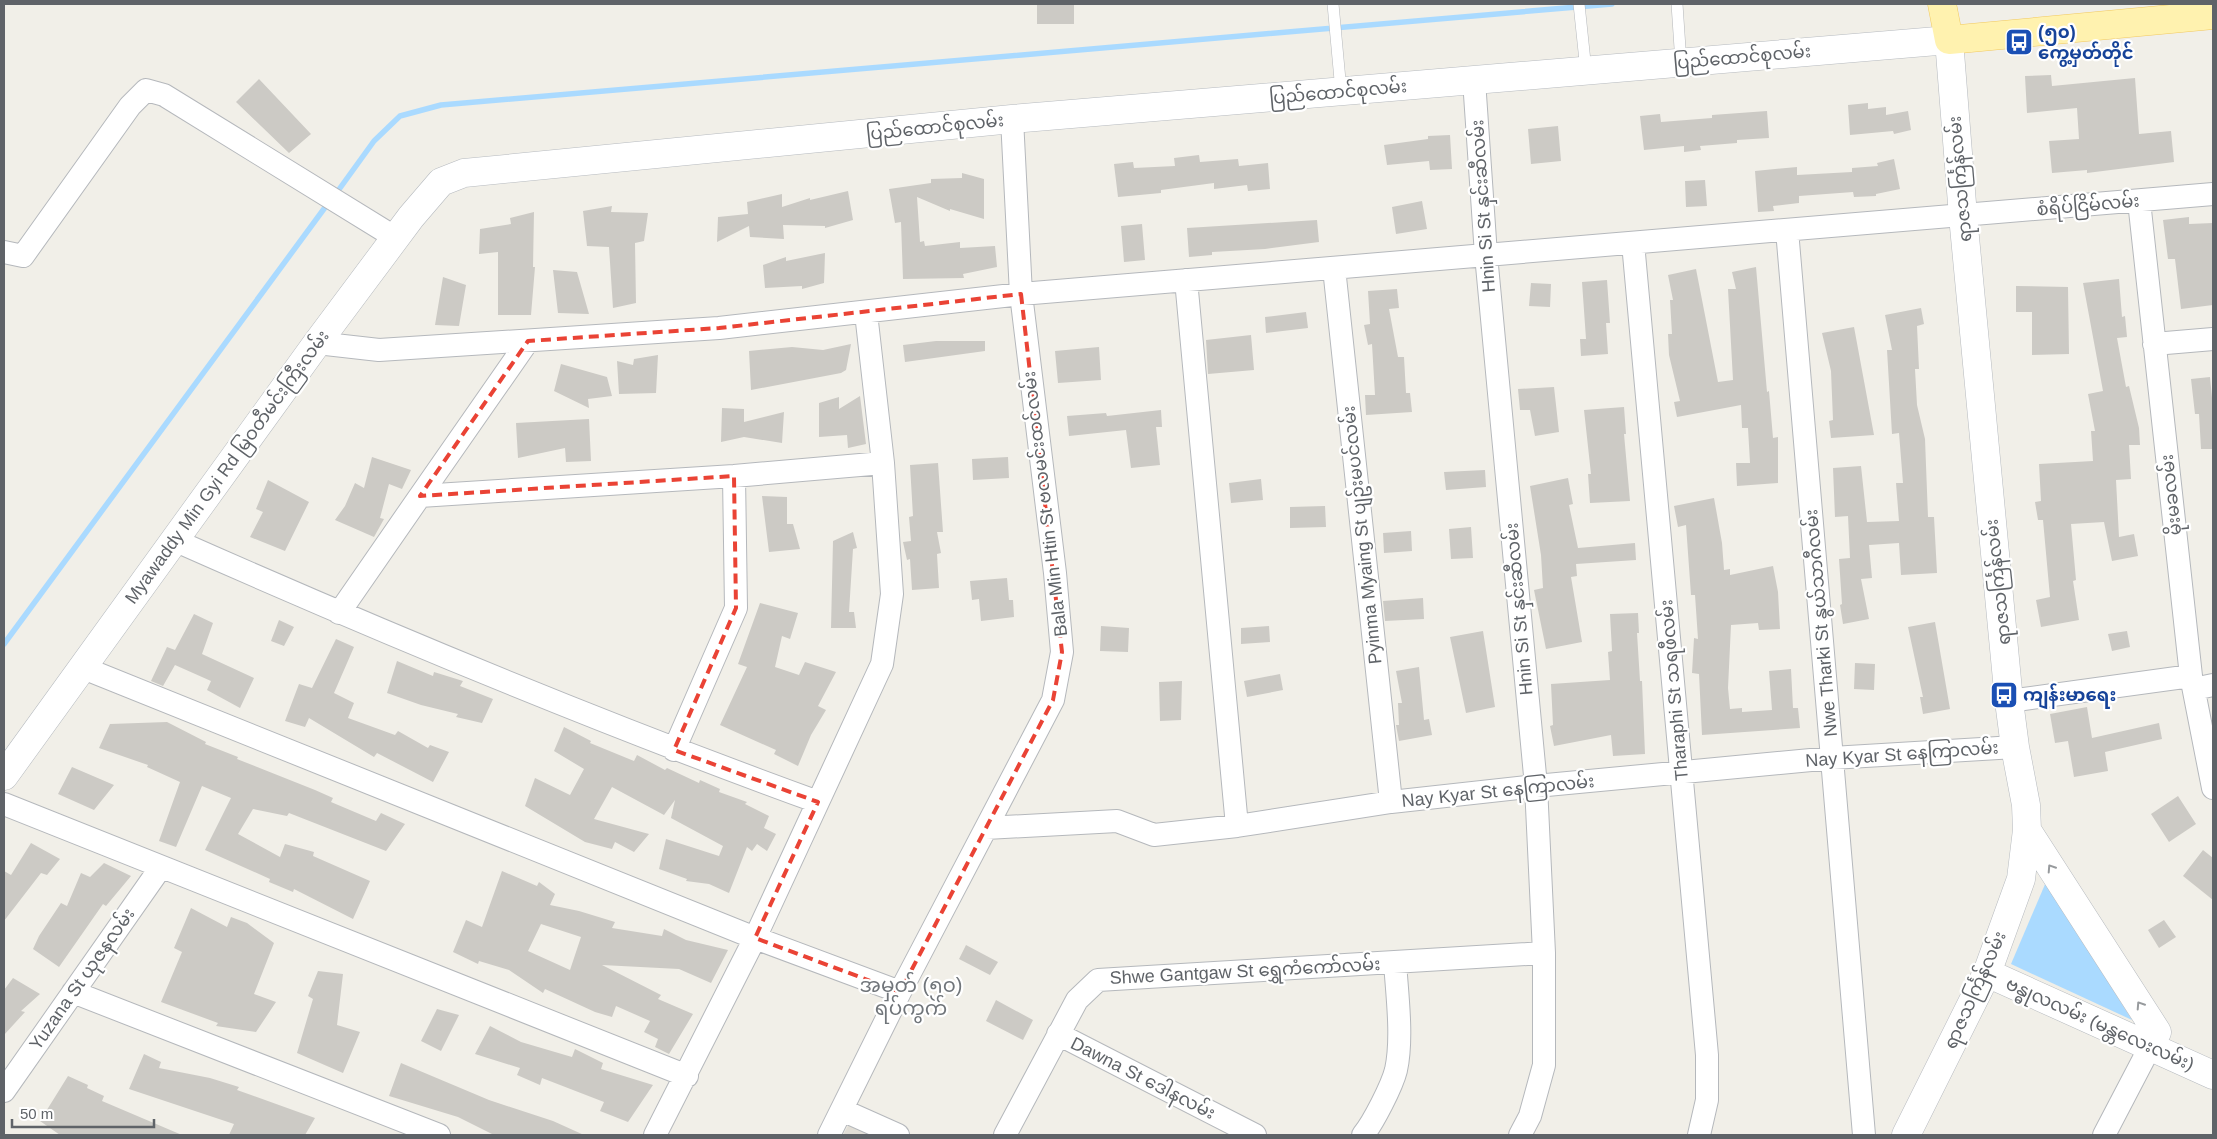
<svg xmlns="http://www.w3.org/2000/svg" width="2217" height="1139" viewBox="0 0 2217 1139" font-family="Helvetica,'Noto Sans Myanmar',sans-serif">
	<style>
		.education { fill: #e1ded6 }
		.water { fill: #aadaff }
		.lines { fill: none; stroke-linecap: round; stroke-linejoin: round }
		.stream { stroke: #aadaff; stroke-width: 5.5 }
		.building { fill: #cccac5; fill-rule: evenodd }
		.lane-casing { stroke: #b5b8bc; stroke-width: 12 }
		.street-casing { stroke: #b5b8bc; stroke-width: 24 }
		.secondary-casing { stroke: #b6babf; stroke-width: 29 }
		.primary-casing { stroke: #f2c960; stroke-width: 29 }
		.lane { stroke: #fff; stroke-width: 11 }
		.street { stroke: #fff; stroke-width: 22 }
		.secondary { stroke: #fff; stroke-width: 28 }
		.primary { stroke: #fff2af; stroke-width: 28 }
		.oneway { stroke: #979a9d }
		.marked { fill: none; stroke: #ea4335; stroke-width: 4; stroke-dasharray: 10 6; stroke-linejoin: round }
		.labels { text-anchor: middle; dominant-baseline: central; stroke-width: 4.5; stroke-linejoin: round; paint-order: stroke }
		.transit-label { font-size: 18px; font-weight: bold; fill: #164399; stroke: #fff; text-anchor: start }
		.street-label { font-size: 18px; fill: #5f6368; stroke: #fff }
		.quarter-label { font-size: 20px; fill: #70757a; stroke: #fff }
	</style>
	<rect width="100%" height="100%" fill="#f1efe8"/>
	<!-- education -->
	<path class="education" d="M850 1122 878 1135H843Z"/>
	<!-- water -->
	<path class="water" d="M2046 882 2132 1020 2011 964Z"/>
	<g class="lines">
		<!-- stream -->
		<path class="stream" d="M335 195 374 141 400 116 441 105 1612 4
			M4 644 329 202"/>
	</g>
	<!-- building -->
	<path class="building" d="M1037 4H1074V24H1037Z
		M2051 75 2052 86 2135 78 2139 134 2171 131 2174 162 2087 173V170L2052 173 2049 141 2079 139 2077 108 2027 113 2025 76Z
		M259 79 311 134 289 153 236 102Z
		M1868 103V109L1886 107V115L1908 111 1911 130 1894 134 1893 131 1850 135 1848 105Z
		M1767 111 1769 138 1737 140V143L1700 146 1701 150 1684 152V146L1644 150 1640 116 1660 114 1661 122 1712 118V115Z
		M1558 126 1561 161 1531 164 1528 129Z
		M1450 135 1452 169 1430 170 1429 161 1387 165 1384 145 1428 139V136Z
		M1199 155 1200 162 1238 159 1239 166 1268 163 1270 189 1248 191 1247 185 1214 189V183L1161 190V193L1118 197 1114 164 1133 162 1134 168 1175 166 1174 158Z
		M1894 159 1900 189 1876 194V196L1854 197 1853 192 1799 196V203L1773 206 1774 211 1758 212 1755 171 1797 167V175L1852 172V168L1878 166 1877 163Z
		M962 173 984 179V219L950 209V211L917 197 920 242 924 241 925 246 960 242V248L995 246 997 267 963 274 964 278 903 279 901 222 895 223 889 189 931 183V179L962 178Z
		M1705 180 1707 206 1686 207 1685 181Z
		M848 191 853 220 825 228V226L783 225 784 239 750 237 749 226 717 242 718 217 748 214 747 202 782 194V207L810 198V200Z
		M1422 201 1427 229 1396 234 1392 207Z
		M612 206 611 212 648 213 644 241 635 243 636 303 613 308 609 247 587 246 583 211Z
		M534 212 533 267H535L531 315H498V252L479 254 480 229 511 224 510 218Z
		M2189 217V224L2213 223V305L2181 309 2175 259H2168L2163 220Z
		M1317 220 1319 242 1265 249 1212 252V255L1189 257 1187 228Z
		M1142 224 1145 260 1124 262 1121 226Z
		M825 253 824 283 802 289V286L765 288 763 265 786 257V261Z
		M1756 267 1767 392 1769 391 1773 438 1778 437V483L1737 486 1736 463H1750L1748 428H1742L1741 405 1677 417 1674 402 1680 401 1669 355 1668 334H1672L1670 300H1673L1668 275 1696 269 1718 382 1733 380 1728 289H1736L1732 272Z
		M553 270 577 272 589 314 558 313Z
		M443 277 466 285 459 326 435 325Z
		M2119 279 2122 317 2125 316 2127 337 2117 338 2126 387 2129 386 2139 428 2140 445H2129L2131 479 2116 480 2119 537 2134 534 2138 556 2112 561 2104 522 2071 524 2076 580 2073 581 2079 620 2041 627 2036 600 2050 597 2043 520H2038L2035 502 2041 501 2039 464 2093 461 2091 431H2095L2088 394 2103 391 2083 283Z
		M1607 280 1610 323H1606L1608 354 1581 356 1580 339H1586L1582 282Z
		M1531 283 1551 284 1550 307 1529 306Z
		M2016 286 2068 287 2069 354 2032 355V312H2016Z
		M1397 289 1399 308 1389 309 1398 357H1404L1406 393H1410L1412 412 1366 415 1365 395H1375L1372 344 1368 345 1364 325 1370 324 1368 291Z
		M1921 308 1924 324 1917 326 1919 369H1915L1917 405 1925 439 1928 517H1934L1937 573 1901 575 1899 543 1869 545 1872 578 1861 579 1869 619 1843 624 1840 605 1842 604 1839 559 1850 558 1848 516 1835 517 1833 468 1861 466 1867 522 1899 521 1896 483H1903L1899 433 1892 434 1887 350H1892L1885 315Z
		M1306 312 1308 328 1266 333 1265 317Z
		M1854 327 1874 435 1831 438 1829 421 1833 420 1831 371 1822 333Z
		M1251 335 1254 370 1208 374 1206 340Z
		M936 341H985V351L905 362 903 345Z
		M851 344 846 370 841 373 751 390 749 351 792 347 823 350Z
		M1099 347 1101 380 1058 383 1055 351Z
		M658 355 656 393 619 394 617 361 633 365 634 359Z
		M561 364 607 377 612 396 588 399 589 408 554 391Z
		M2210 377 2213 408V449H2201L2199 414H2195L2191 379Z
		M1554 387 1559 432 1535 436 1530 410H1520L1518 389Z
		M860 396 866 444 848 448 847 435 819 437V403L839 397V409Z
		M1624 407 1626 434H1624L1630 501 1590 503 1588 474H1591L1584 410Z
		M722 408 744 409V422L784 412 782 443 744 437 721 442Z
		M1161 410 1162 427H1156L1160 465 1131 468 1126 430 1069 436 1067 416 1106 413 1107 416Z
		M589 419 591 461 566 462 565 448 518 458 516 423Z
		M372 457 411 470 402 489 389 484 380 518 384 519 374 537 335 520 345 506 355 483 364 488Z
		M1008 457 1009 478 973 480 972 459Z
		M938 463 943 532H937L941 553 937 554 939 588 912 590 910 559 907 560 903 542 911 541 909 517 913 516 910 465Z
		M1485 470 1486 487 1446 490 1444 472Z
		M1568 478 1573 504 1569 505 1578 548 1635 543 1636 560 1576 564 1577 576 1571 577 1582 642 1546 649 1534 590 1543 588 1541 555 1530 486Z
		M1261 479 1263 500 1231 503 1229 483Z
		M268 480 309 502 285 551 250 537 263 512 256 509Z
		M762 496 787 497V524H793L800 549 769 552Z
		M1714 498 1722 543 1724 570 1730 569V575L1773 566 1778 592 1780 629 1759 630 1758 623 1731 625 1728 688 1730 709 1742 708V712L1772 710 1769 671 1791 669 1793 708H1798L1800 728 1702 735 1699 674 1692 673 1694 638 1698 639 1695 595H1691L1686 525 1678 527 1674 506Z
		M1325 506 1326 527 1290 528V507Z
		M1471 527 1473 558 1451 559 1449 529Z
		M1411 531 1412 551 1384 553 1383 533Z
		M853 532 857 548 853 549 849 612H854L856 628H831L833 541Z
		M1007 578 1009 600H1013L1014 617 981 621 979 599 972 600 970 581Z
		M1423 598 1424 619 1385 621 1383 601Z
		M760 603 798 613 790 639 782 636 775 667 799 675 805 662 836 672 818 706 826 710 811 735 798 766 774 754 776 750 720 725 747 667 738 664Z
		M1638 613 1639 633H1637L1640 681H1642L1645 754 1613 756 1611 735 1554 746 1550 726 1553 725 1551 684 1610 680 1608 652 1612 651 1610 614Z
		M194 614 213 623 202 654 254 678 240 708 207 690 211 681 175 665 163 686 151 681 167 647 175 650Z
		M279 620 294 627 284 646 271 641Z
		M1935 622 1950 709 1923 714 1920 697H1923L1908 627Z
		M1101 626 1129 628 1128 652 1100 651Z
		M1269 626 1270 642 1241 644V628Z
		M1483 631 1495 707 1466 713 1450 637Z
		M2127 631 2130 647 2112 651 2108 634Z
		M336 639 354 647 334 693 354 703 348 718 395 735 398 731 428 748 430 745 449 752 433 782 377 753 374 757 309 718 305 727 285 721 299 684 312 688Z
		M397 661 433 676 434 672 463 681 460 686 493 699 482 723 456 717 458 714 421 705 387 693Z
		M1855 663 1875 664 1874 690 1854 689Z
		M1419 667 1424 720 1429 719 1432 735 1399 741 1396 725H1399L1398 703H1402L1396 671Z
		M1280 674 1283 690 1247 697 1244 681Z
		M1182 681 1181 720 1160 721 1159 682Z
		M2087 707 2092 738 2159 723 2162 739 2105 752 2108 771 2074 777 2068 741 2055 743 2050 714Z
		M167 722 206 742 205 744 238 757 237 759 315 790 333 798 331 802 376 821 381 813 405 824 386 851 289 813 287 816 253 809 238 834 280 857 285 844 314 852 313 856 370 881 353 919 294 889 293 892 269 882 270 879 205 850 231 798 202 786 176 847 159 841 180 782 147 767 148 765 99 748 110 724Z
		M564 727 591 741 590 743 634 761 637 755 665 770 667 768 699 783 700 780 720 789 719 792 747 802 745 804 769 816 764 828 776 834 767 851 757 844 752 851 747 847 729 893 709 884 686 881 687 879 659 869 666 839 719 856 723 846 671 818 675 800 664 815 612 787 594 819 649 834 634 852 615 842 612 849 585 842 525 806 535 778 570 795 584 769 554 751Z
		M72 767 114 785 94 810 58 794Z
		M2178 796 2196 824 2169 842 2151 814Z
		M31 843 60 859 47 875 41 873 4 921V871L11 875Z
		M2203 850 2213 858V900L2183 876Z
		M104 863 131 876 106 906 103 904 59 967 33 949 39 936 61 903 67 906 81 873 90 877Z
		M502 871 537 886 539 882 555 894 550 905 579 911 615 922 612 928 662 936 664 929 686 940 728 950 711 983 679 969 602 965 661 995 658 999 693 1014 669 1054 655 1047 658 1039 644 1032 650 1021 616 1006 612 1017 595 1012 545 989 543 993 509 970 479 961 478 964 453 952 466 920 482 927ZM541 924 581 937 570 970 528 951Z
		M191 908 227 927 231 917 247 923 274 943 254 994 276 1002 256 1032 216 1026 218 1023 161 1002 182 952 174 948Z
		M2164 920 2176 937 2159 948 2148 930Z
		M966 945 998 962 990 975 959 959Z
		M318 971 343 974 337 1025 360 1032 343 1073 297 1053 313 999 308 996Z
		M13 978 40 994 21 1011 25 1012 4 1035V990Z
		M996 1000 1033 1020 1023 1040 986 1021Z
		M437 1009 459 1015 441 1051 421 1041Z
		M490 1026 521 1042 572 1057 575 1049 603 1063 601 1069 653 1085 628 1122 600 1111 604 1102 542 1078 540 1085 517 1075 520 1068 475 1054Z
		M144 1054 161 1062 159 1068 210 1078 239 1087 237 1090 315 1118 305 1135H229L234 1124 129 1089Z
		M401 1063 489 1100 553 1121 584 1135H494L458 1117 389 1096Z
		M68 1076 88 1085 87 1088 104 1096 102 1101 182 1135H60L40 1121Z"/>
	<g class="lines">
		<!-- lane casing -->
		<g class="lane-casing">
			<path id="lane" d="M1333 4 1341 91
				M1579 4 1586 71
				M1677 4 1681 63"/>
		</g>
		<!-- street casing -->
		<g class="street-casing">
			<path id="street" d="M1474 80 1486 255 1536 786 1544 953V1065L1530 1116 1520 1135
				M2139 201 2191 676 2213 788
				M1787 230 1864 1135
				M1633 243 1707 1055V1100L1699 1135
				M4 252 23 256 130 106 146 90 164 95 396 238
				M1334 268 1391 802
				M1186 280 1237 826
				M317 343 379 350 719 328 1021 294 2213 194
				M2154 344 2213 339
				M420 496 528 341
				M174 540C386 634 600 723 818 802
				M339 613 420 496 734 476 883 463
				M81 667 755 938 900 992
				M2194 689 2213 685
				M2009 701 2191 676
				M674 750 736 608 734 476
				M4 804 687 1076
				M986 828 1117 821 1154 835 1237 826 1391 802 1536 786 1832 758 2015 747
				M73 992 439 1135
				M1058 1034 1255 1135
				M4 1091 161 867
				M842 1110 898 1135
				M655 1135 755 938 882 664 892 594 883 463 866 313
				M829 1135 900 992 1053 700 1062 652 1055 573 1021 294 1012 119
				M1005 1135 1077 1000 1098 980 1544 953
				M1363 1135C1373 1123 1392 1086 1396 1070 1403 1038 1397 994 1395 962
				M2104 1135 2150 1047"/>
		</g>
		<!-- secondary casing -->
		<g class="secondary-casing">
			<path id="secondary" d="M4 776 317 343 411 217 441 182 464 173 1012 119 1949 40 1963 216 2009 701 2015 747 2026 805 2027 830 2021 879 1987 973 1906 1135
				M2027 830 2157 1032 2150 1047
				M1987 973 2213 1075"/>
		</g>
		<!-- primary casing -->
		<g class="primary-casing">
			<path id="primary" d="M1942 4 1949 40 2213 15"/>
		</g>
		<!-- lane -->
		<use href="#lane" class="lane"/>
		<!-- street -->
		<use href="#street" class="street"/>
		<!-- secondary -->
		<use href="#secondary" class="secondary"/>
		<!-- primary -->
		<use href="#primary" class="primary"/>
	</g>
	<!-- one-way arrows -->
	<defs><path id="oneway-chevron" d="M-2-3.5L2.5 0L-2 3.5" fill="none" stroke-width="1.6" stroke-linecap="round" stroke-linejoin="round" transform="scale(1.25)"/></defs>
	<g class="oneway">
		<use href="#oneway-chevron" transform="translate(2051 868) rotate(-123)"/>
		<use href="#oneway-chevron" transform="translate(2140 1005) rotate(-123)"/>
	</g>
	<!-- marked area -->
	<path class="marked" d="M1021 294 1062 652 1053 700 900 992 755 938 818 802 674 750 736 608 734 476 420 496 528 341 719 328Z"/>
	<!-- icons -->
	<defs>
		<g id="bus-square" transform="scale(1.4375)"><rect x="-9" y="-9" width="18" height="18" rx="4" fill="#1a4fb4" stroke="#fff"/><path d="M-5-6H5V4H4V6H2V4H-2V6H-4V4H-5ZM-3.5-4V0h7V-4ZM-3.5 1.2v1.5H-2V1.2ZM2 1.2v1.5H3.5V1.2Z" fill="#fff"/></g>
	</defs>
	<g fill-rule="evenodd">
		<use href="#bus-square" x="2019" y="42"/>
		<use href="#bus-square" x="2004" y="695"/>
	</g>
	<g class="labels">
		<!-- transit labels -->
		<g class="transit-label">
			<text x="2038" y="32">(၅၀)<tspan x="2038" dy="21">ကွေ့မှတ်တိုင်</tspan></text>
			<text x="2023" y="695">ကျန်းမာရေး</text>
		</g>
		<!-- street labels -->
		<g class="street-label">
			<text transform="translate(1742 57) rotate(-5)">ပြည်ထောင်စုလမ်း</text>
			<text transform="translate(1338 92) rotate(-5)">ပြည်ထောင်စုလမ်း</text>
			<text transform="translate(935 127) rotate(-6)">ပြည်ထောင်စုလမ်း</text>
			<text transform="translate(1960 179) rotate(-95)">ရာဇသင်္ကြန်လမ်း</text>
			<text transform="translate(2088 205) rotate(-5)">စံရိပ်ငြိမ်လမ်း</text>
			<text transform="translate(1483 206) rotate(-94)">Hnin Si St နှင်းဆီလမ်း</text>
			<text transform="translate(227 467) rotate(-54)">Myawaddy Min Gyi Rd မြဝတီမင်းကြီးလမ်း</text>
			<text transform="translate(2171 495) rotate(-96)">မိုးမခလမ်း</text>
			<text transform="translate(1045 504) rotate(-97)">Bala Min Htin St ဗလမင်းထင်လမ်း</text>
			<text transform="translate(1362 535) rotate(-96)">Pyinma Myaing St ပျဥ်းမပင်လမ်း</text>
			<text transform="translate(1998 582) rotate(-96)">ရာဇသင်္ကြန်လမ်း</text>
			<text transform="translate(1519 609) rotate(-95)">Hnin Si St နှင်းဆီလမ်း</text>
			<text transform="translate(1821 623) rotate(-95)">Nwe Tharki St နွယ်သာဂီလမ်း</text>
			<text transform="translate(1674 690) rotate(-95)">Tharaphi St သရဖီလမ်း</text>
			<text transform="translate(1902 754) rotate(-4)">Nay Kyar St နေကြာလမ်း</text>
			<text transform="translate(1498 791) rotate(-6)">Nay Kyar St နေကြာလမ်း</text>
			<text transform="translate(1245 971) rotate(-3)">Shwe Gantgaw St ရွှေကံကော်လမ်း</text>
			<text transform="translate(82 979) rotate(-55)">Yuzana St ယုဇနလမ်း</text>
			<text transform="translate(1975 990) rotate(-66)">ရာဇသင်္ကြန်လမ်း</text>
			<text transform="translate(2100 1024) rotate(24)">ဗန္ဓုလလမ်း (မန္တလေးလမ်း)</text>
			<text transform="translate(1143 1078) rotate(27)">Dawna St ဒေါနလမ်း</text>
		</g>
		<!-- quarter labels -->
		<g class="quarter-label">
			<text x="911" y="985">အမှတ် (၅၀)<tspan x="911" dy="23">ရပ်ကွက်</tspan></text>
		</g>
	</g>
	<!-- border -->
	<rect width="2217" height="1139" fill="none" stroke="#5f6368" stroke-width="10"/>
	<!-- scale -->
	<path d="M12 1119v8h142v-8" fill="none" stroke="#5f6368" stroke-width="2.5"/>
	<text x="20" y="1119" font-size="15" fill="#5f6368" stroke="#ffffff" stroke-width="4" paint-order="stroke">50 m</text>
</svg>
